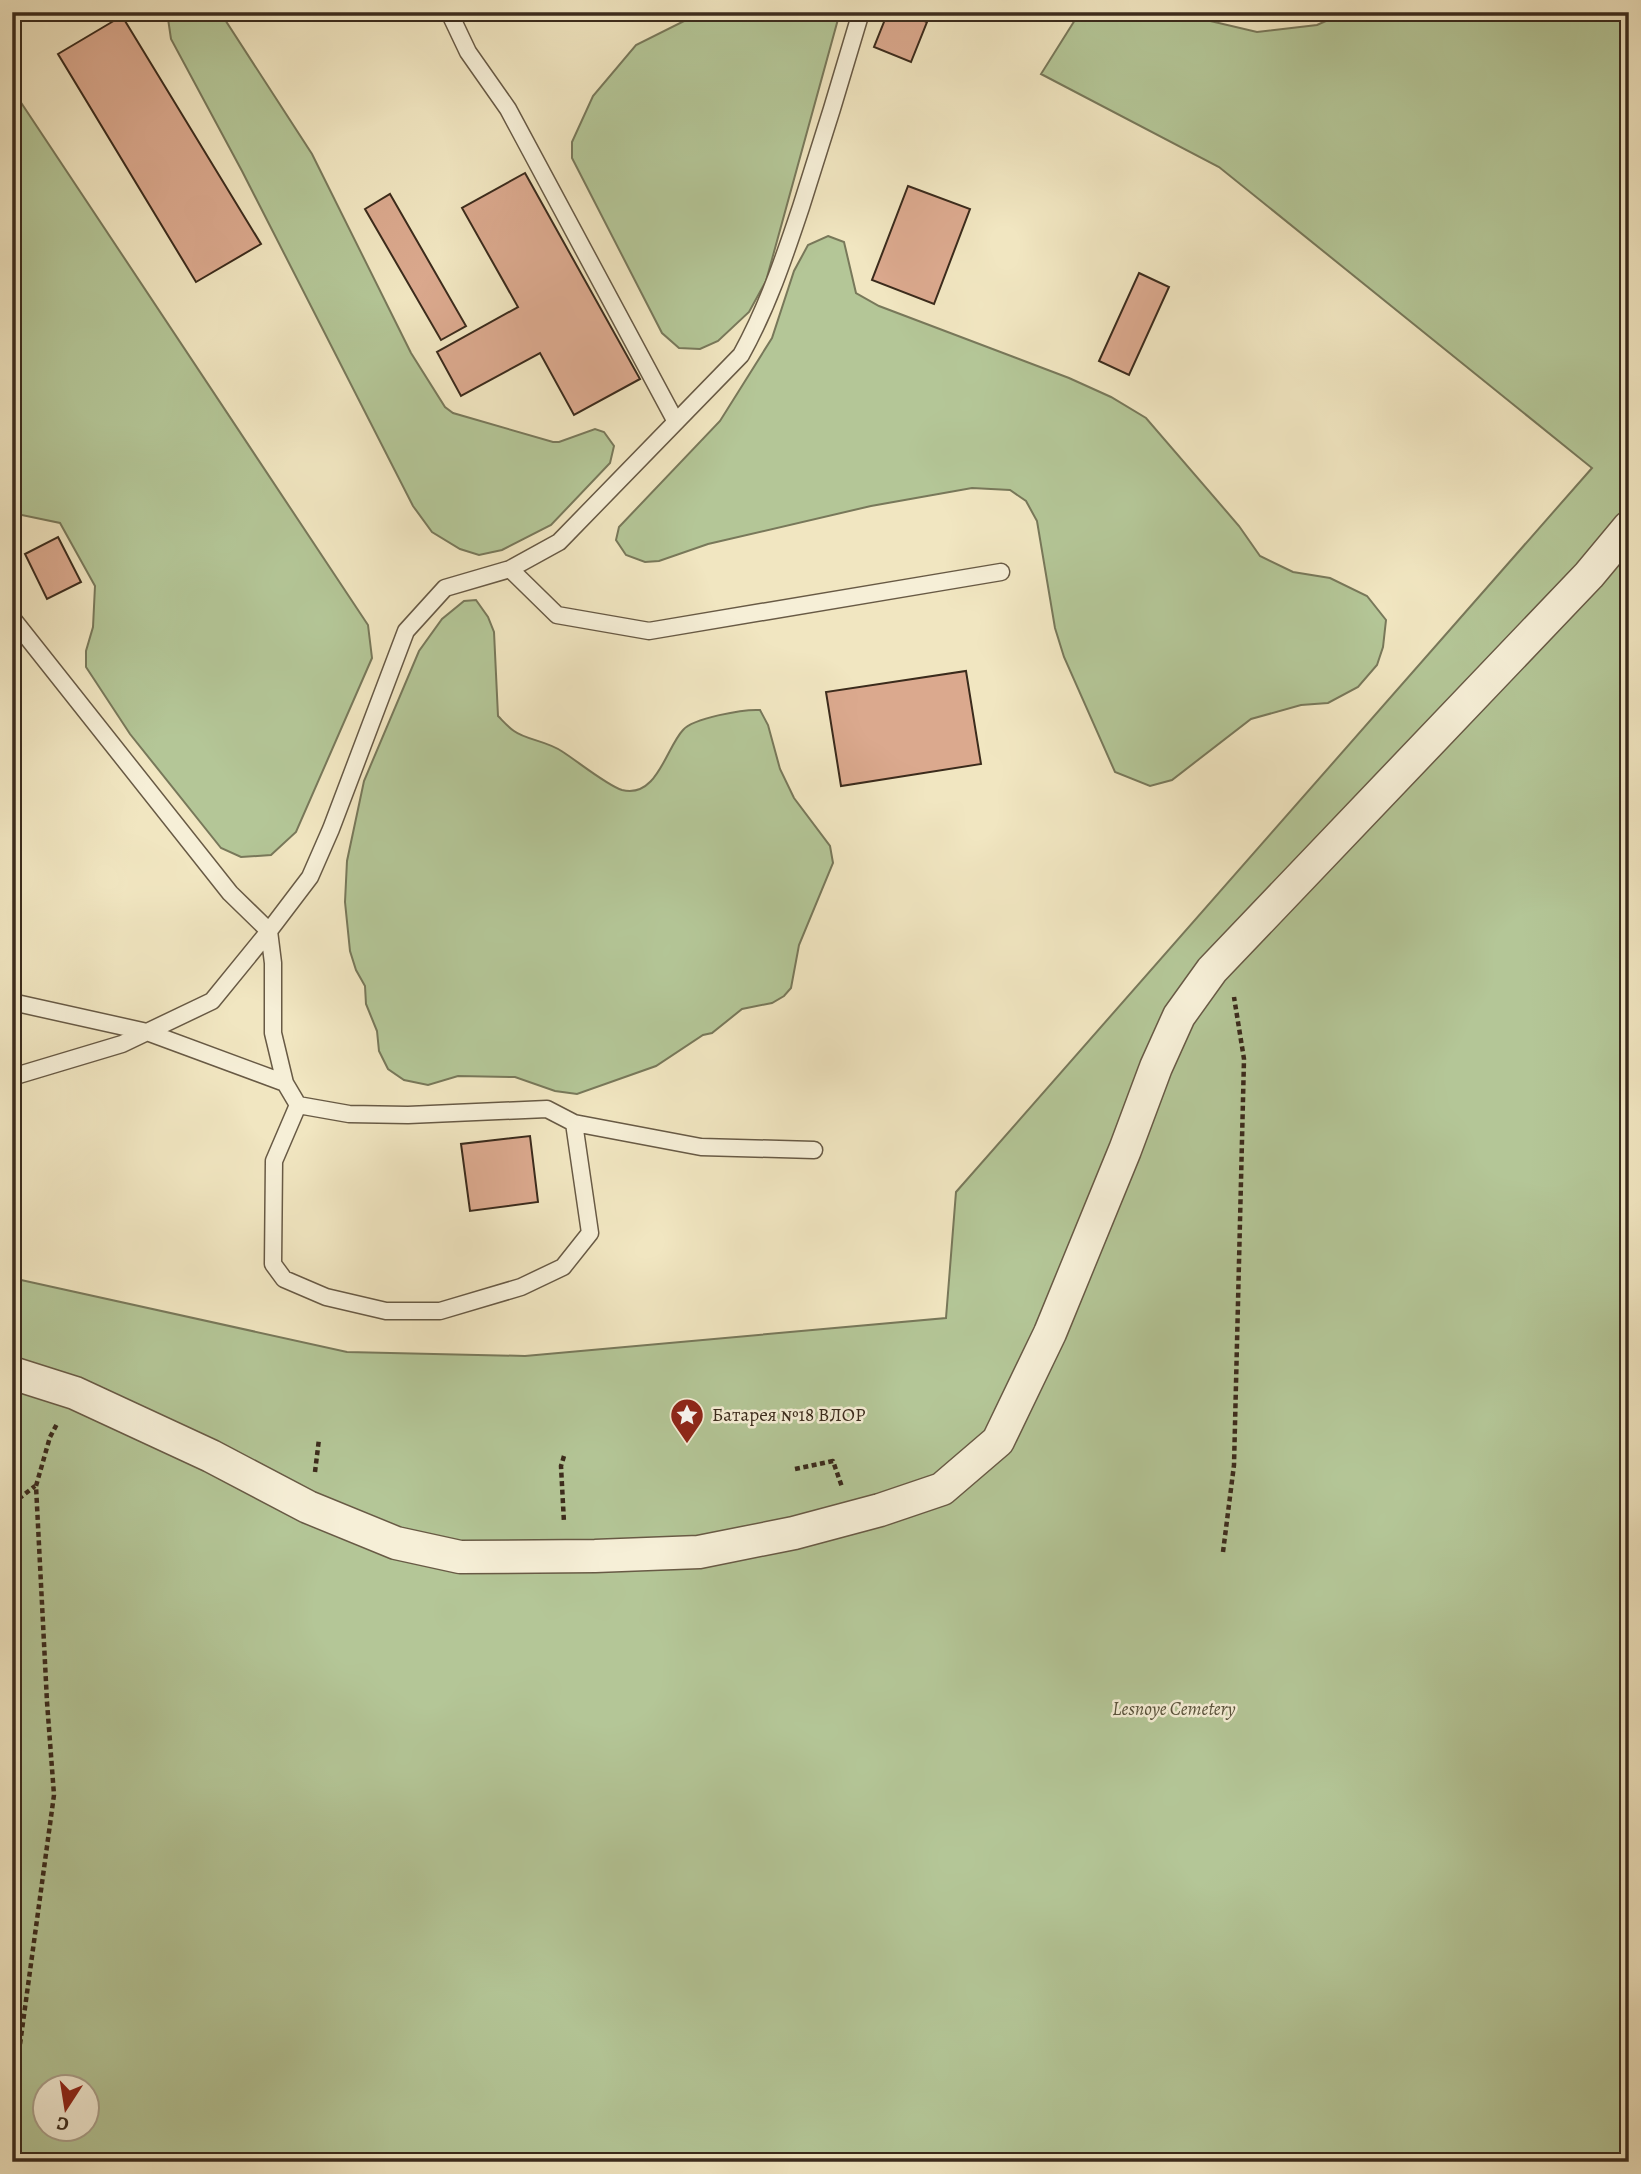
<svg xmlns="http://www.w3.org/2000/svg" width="1641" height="2174" viewBox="0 0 1641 2174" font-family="Alegreya,serif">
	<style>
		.green { fill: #b4c697; stroke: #78785a; stroke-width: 2; fill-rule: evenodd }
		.building { fill: #dba98e; stroke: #3b2b1c; stroke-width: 2 }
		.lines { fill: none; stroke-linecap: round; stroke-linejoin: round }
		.lane-casing { stroke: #685a45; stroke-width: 19 }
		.street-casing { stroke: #685a45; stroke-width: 35 }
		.path { stroke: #3b2b1c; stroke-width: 4.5; stroke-dasharray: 5 3.5; stroke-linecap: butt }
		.lane { stroke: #f6efd7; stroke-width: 16 }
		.street { stroke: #f6efd7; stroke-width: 32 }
		.labels { text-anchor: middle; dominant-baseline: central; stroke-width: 5; stroke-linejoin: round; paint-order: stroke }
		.poi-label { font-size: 19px; fill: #3b2b1c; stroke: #f6efd7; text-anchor: start }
		.park-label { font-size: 19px; font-style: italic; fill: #59523b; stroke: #f6efd7 }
	</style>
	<rect width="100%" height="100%" fill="#f1e6c1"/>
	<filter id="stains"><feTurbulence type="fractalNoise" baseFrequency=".00286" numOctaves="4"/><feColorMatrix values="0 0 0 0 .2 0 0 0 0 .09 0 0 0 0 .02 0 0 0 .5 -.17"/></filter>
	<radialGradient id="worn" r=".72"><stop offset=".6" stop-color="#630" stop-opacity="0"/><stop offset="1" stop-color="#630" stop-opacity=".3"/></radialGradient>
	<!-- green -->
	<path class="green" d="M167 12H220L312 154 411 353 445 407 453 413 553 442H559L595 429 604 432 614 446 610 463 551 525 502 550 479 555 460 549 432 532 413 506 242 171 171 39Z
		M702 12H840L766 281 749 312 718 341 700 349 679 348 662 333 572 158V142L593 96 636 45Z
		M1080 12H1172L1257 32 1317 25 1346 12H1629V2162H12V1278L347 1352 525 1356 946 1318 956 1192 1592 468 1219 167 1041 74ZM46 2086H88V2128H46Z
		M12 89 368 625 372 658 296 832 271 855 241 857 221 848 130 734 86 667V651L93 627 95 586 60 523 12 513Z
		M828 236 844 242 856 293 879 306 1069 378 1111 397 1146 418 1239 526 1260 556 1293 572 1330 578 1367 596 1386 620 1383 647 1377 665 1358 687 1328 703 1301 705 1251 719 1172 780 1150 786 1115 772 1064 657 1055 628 1037 521 1026 501 1010 490 972 488 871 506 708 544 659 561 645 562 626 555 616 540 619 527 720 421 772 338 794 271 808 245Z
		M476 600 488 617 494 632 498 716C503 721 508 727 514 731 526 740 548 741 563 752 577 761 608 786 622 790 657 799 666 748 683 730 693 718 744 709 760 710L768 725 780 769 794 798 830 846 833 863 799 945 791 988 784 996 772 1003 742 1009 712 1033 703 1035 656 1066 577 1094 555 1091 515 1077 458 1076 428 1085 404 1080 388 1069 379 1051 377 1031 366 1004 365 986 356 970 350 951 345 902 347 861 364 781 419 651 442 619 464 601Z"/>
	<!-- building -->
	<path class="building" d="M888 12H902L927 22 911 62 874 47Z
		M122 16 261 244 196 282 58 54Z
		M525 173 640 379 574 415 540 353 461 396 437 352 518 307 462 208Z
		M908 186 970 209 934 304 872 280Z
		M390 194 466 326 441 340 365 209Z
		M1139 273 1169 287 1129 375 1099 361Z
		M58 537 81 582 47 599 25 554Z
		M966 671 981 764 841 786 826 692Z
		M530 1136 538 1202 470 1211 461 1144Z"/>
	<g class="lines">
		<!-- lane casing -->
		<g class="lane-casing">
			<path id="lane" d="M449 12 468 52 508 109 676 422
				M510 569 557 615 649 631 1001 572
				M12 618 230 893 269 931 212 1001 122 1044 12 1077
				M12 1002 147 1032 285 1083 298 1105
				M285 1083 273 1033V963L269 931 310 877 331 829 406 631 445 588 510 569 559 542 741 355C767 308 784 258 801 207 822 142 842 77 861 12
				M298 1105 349 1114 408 1115 547 1109 574 1123 590 1233 563 1267 521 1287 440 1311H386L326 1297 284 1279 273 1264 274 1161Z
				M574 1123 701 1147 814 1150"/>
		</g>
		<!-- street casing -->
		<g class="street-casing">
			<path id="street" d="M12 1373 75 1393 211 1456 308 1507 396 1543 460 1557 595 1556 699 1552 794 1533 880 1510 942 1489 998 1441 1050 1333 1125 1150 1156 1067 1179 1016 1212 970 1589 575 1629 527"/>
		</g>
		<!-- path -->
		<path class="path" d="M564 1456 561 1466 564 1523
			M795 1469 833 1461 842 1487
			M315 1472 319 1439
			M12 1504 35 1486
			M1223 1552 1234 1465 1244 1059 1234 997
			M12 2103 54 1795 47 1702 36 1486 50 1437 58 1422"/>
		<!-- lane -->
		<use href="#lane" class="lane"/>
		<!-- street -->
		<use href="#street" class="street"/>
	</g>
	<!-- icons -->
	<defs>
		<g id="sight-pin" transform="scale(1.75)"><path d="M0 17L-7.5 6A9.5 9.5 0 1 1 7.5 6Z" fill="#8f2418" stroke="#f6efd7"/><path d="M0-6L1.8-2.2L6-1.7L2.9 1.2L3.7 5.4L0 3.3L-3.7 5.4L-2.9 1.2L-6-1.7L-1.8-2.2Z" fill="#fff"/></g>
	</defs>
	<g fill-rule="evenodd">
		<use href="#sight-pin" x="687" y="1415"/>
	</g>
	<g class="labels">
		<!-- poi labels -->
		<g class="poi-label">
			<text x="712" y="1415">Батарея №18 ВЛОР</text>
		</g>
		<!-- park labels -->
		<g class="park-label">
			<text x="1174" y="1709">Lesnoye Cemetery</text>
		</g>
	</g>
	<!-- margin -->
	<rect width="1641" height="2174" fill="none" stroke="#f1e6c1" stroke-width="42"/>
	<rect x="14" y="14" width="1613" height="2146" fill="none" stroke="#3b2b1c" stroke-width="3.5"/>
	<rect x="21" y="21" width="1599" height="2132" fill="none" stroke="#3b2b1c" stroke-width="2"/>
	<!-- north arrow -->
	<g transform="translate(66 2108) rotate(192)"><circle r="33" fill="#f6efd7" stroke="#aba18c" stroke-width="2"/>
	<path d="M0-5L12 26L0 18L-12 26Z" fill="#8f2418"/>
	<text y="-10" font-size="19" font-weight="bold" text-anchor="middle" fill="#3b2b1c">С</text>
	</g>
	<rect width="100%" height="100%" filter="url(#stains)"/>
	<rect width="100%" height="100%" fill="url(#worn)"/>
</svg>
